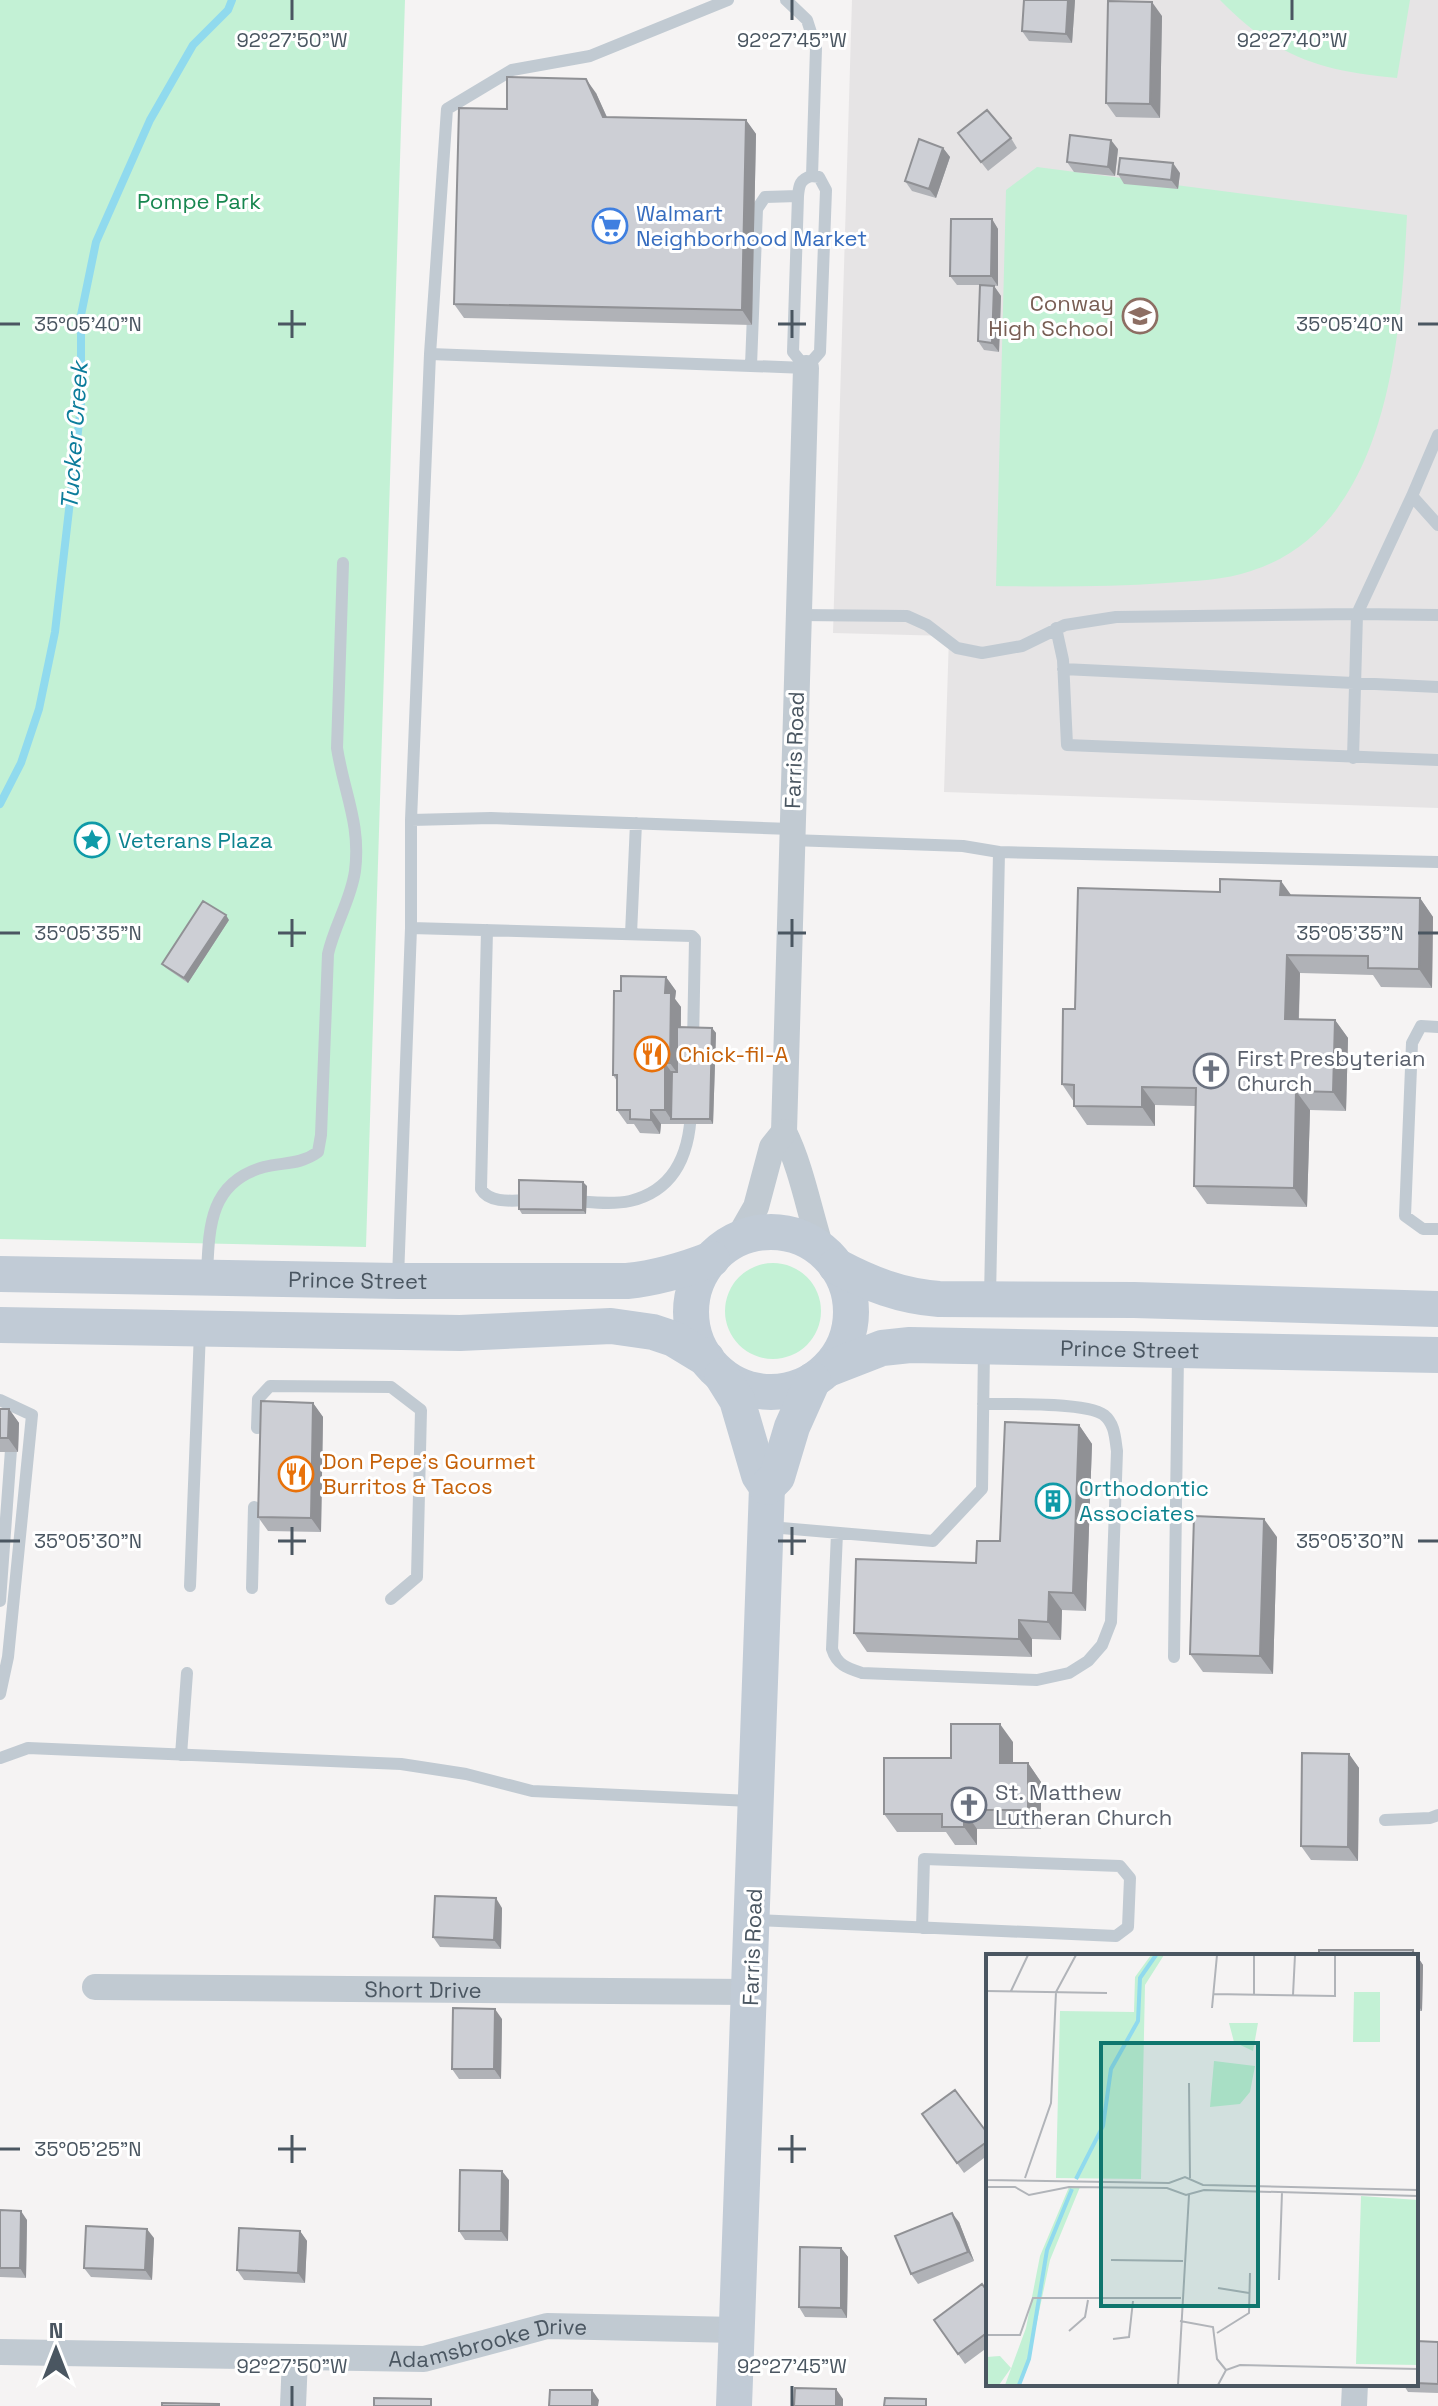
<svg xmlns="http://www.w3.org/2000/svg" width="1438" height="2406" viewBox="0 0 1438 2406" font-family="'Space Grotesk',sans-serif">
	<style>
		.education { fill: #e6e4e5 }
		.green { fill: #c3f1d5 }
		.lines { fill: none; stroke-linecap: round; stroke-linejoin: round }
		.stream { stroke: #90daee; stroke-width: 8 }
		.lane { stroke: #c1cad2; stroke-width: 12 }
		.street { stroke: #c1cad2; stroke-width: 26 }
		.secondary { stroke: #c1cbd6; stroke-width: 36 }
		.wall { fill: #b0b2b7 }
		.shaded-wall { fill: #909195 }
		.building { fill: #cdcfd5; stroke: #909195; stroke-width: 2 }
		.ticks { fill: none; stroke: #4a5661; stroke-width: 3 }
		.labels { text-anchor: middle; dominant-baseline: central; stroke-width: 6; stroke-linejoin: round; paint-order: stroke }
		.park-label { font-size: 22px; fill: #17864f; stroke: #fff }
		.shop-label { font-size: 22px; fill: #366cbe; stroke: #fff; text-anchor: start }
		.education-label { font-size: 22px; fill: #785e54; stroke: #fff; text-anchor: end }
		.street-label { font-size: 22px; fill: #4a5661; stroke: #fff }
		.culture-label { font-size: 22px; fill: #0d838f; stroke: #fff; text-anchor: start }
		.food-label { font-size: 22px; fill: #c56008; stroke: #fff; text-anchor: start }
		.worship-label { font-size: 22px; fill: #5b616d; stroke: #fff; text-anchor: start }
		.water-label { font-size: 24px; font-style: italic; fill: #0c7c9b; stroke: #fff }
		.inset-river { fill: none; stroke: #90daee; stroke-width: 4 }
		.inset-road { fill: none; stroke: #b1b4b9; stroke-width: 2 }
		.view { fill: #0f766e; fill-opacity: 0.15; stroke: #0f766e; stroke-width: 4 }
		.inset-edge { fill: none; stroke: #4a5661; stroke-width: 4 }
		.ticks-label { font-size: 20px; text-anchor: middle; fill: #4a5661; stroke: #fff; stroke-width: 6; stroke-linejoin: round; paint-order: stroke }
	</style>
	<rect width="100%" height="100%" fill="#f5f3f3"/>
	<!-- education -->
	<path class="education" d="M852 0H1438V808L944 792 949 636 833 633Z"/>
	<!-- green -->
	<path class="green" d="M0 0H405L366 1247 0 1239Z
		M1220 0H1410L1397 78C1319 71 1276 57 1220 0Z
		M1037 167 1407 215C1401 335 1390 527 1251 571 1225 580 1194 581 1166 583 1109 587 1053 587 996 586L1006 190Z
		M725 1311a48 48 0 1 1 96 0a48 48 0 1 1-96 0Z"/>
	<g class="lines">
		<!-- stream -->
		<path class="stream" d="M0 804 21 763 39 709 55 632 81 405V315L96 242 150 120 193 45 228 10 232 0"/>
		<!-- lane -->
		<path class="lane" d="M786 0 807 20 816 48 812 176
			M812 176 819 177 826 190 820 352 806 368 793 352 798 196C799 185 800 179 812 176Z
			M430 354 447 109 512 70 590 56 728 0
			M751 366 757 209 765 197 798 196
			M1438 435 1412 496 1357 614 1438 615
			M1412 496 1438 525
			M799 615 907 616 927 625 957 648 982 653 1022 646 1065 625 1116 617 1357 614 1353 758
			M1056 628 1063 660 1067 745 1438 760
			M1063 669 1438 687
			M411 820 491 818 791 829
			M791 840 963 846 999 852
			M411 928 692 936 695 939 693 1043
			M487 930 481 1189C490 1205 517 1200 534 1200
			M631 934 636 823
			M1438 1027 1421 1026 1412 1043 1405 1216 1423 1229H1438
			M573 1201C591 1202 612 1205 630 1201 676 1190 690 1152 691 1109
			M207 1275C209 1228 209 1182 264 1167 284 1162 300 1165 318 1152L321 1135 328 954C334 926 351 900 355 871 361 824 344 793 337 748L343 563
			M398 1278 411 928V820L430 354 806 368
			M990 1297 999 852 1438 862
			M0 1400 32 1415 8 1657 0 1694
			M257 1428 258 1399 270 1386 391 1387 421 1410 417 1577 391 1599
			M770 1527 933 1541 982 1489 984 1350
			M837 1533 832 1649C837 1665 847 1668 862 1673L1037 1680 1069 1673 1088 1661 1102 1645 1111 1622 1117 1451C1115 1438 1115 1424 1104 1415 1087 1402 1007 1404 983 1404
			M190 1586 200 1331
			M252 1588 254 1507
			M0 1601 12 1436
			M1174 1657 1178 1353
			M181 1755 187 1673
			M0 1758 28 1748 401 1764 466 1774 532 1791 751 1801
			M1385 1820 1430 1818 1438 1815
			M757 1920 1116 1936 1128 1927 1130 1878 1120 1866 924 1859 922 1928"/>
		<!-- street -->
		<g class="street">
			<path d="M806 368 784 1132C802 1169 809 1211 822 1251"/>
			<path d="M736 1242 756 1207 772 1147 784 1132"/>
			<path id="s1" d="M95 1987 750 1992"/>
			<path id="s2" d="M0 2352 424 2359 547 2326 737 2330"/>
			<path d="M293 2406 295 2358"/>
			<path d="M1354 2406 1355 2384"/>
		</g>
		<!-- secondary -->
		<g class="secondary">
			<circle cx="771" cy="1312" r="80"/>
			<path d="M836 1266C870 1284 900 1296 939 1299L1134 1300 1438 1309"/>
			<path id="s3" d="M0 1274 398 1281H627C657 1278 684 1270 712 1259"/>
			<path d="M0 1325 460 1333 611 1326 653 1332 674 1339 707 1359"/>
			<path id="s4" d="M828 1369 882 1348 910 1345 1438 1355"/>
			<path d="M722 1376 737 1400 759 1475 767 1487 734 2406"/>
			<path d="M767 1487 777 1477 792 1427 813 1380"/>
		</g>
	</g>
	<!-- wall -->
	<path class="wall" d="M1075 0 1072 43 1029 41 1022 31Z
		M1162 16 1160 118 1116 117 1106 103Z
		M596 93 607 117 746 120 756 134 752 325 464 318 454 304 507 109Z
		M958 133 1011 138 1017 148 988 171Z
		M943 148 950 157 936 198 912 191 905 181Z
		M1118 149 1115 176 1074 172 1067 162Z
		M1180 173 1178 189 1124 184 1118 174Z
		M992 219 998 229V286L984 285 994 286 1001 296 999 352 984 350 978 341 980 285H957L950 276Z
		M1291 895 1420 898 1433 917 1432 988 1381 987 1373 975 1300 973 1299 1019 1335 1020 1348 1038 1346 1111 1310 1110 1307 1207 1207 1204 1194 1186 1195 1106 1155 1105V1126L1087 1125 1074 1106V1102L1062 1084 1075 1009Z
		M229 920 188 983 166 968 162 964Z
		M666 977 676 991 675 999 681 1007V1027L712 1028 716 1033 713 1124H661L660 1134 640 1133 634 1124H627L617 1110V1081L613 1075 621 991Z
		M587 1186 586 1214H522L519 1209Z
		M313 1403 323 1417 321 1532 268 1531 258 1517Z
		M0 1409H9L19 1423 18 1452H0Z
		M1079 1425 1092 1444 1086 1611 1062 1610 1061 1640 1032 1639V1657L867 1652 854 1633 976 1563 1000 1541Z
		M1277 1537 1273 1674 1203 1672 1190 1654Z
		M1013 1742V1763H1028L1041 1782V1829H977V1845H955L946 1832H897L884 1814 951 1758Z
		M1349 1754 1359 1768 1358 1861 1311 1860 1301 1846Z
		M502 1908 501 1949 440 1947 433 1937Z
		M1413 1950 1423 1965 1422 2011H1416V1956Z
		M502 2019 501 2079H459L452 2069Z
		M922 2114 988 2134V2155L964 2173Z
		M509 2180 508 2241 465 2240 459 2231Z
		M0 2210 27 2220 26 2278 0 2277Z
		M959 2222 974 2261 918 2284 911 2274Z
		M300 2231 307 2241 305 2283 244 2280 237 2270Z
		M154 2238 152 2280 91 2277 84 2268Z
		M841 2248 848 2257 847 2318 805 2317 799 2307Z
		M988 2292V2347L965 2364 934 2320Z
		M1416 2341 1438 2342V2393L1408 2392 1403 2384H1416Z"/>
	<!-- shaded-wall -->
	<path class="shaded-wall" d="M1068 0H1075L1072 43 1066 34Z
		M1152 2 1162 16 1160 118 1150 104Z
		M586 79 596 93 613 131 603 117Z
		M746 120 756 134 752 325 742 310Z
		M1111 140 1118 149 1115 176 1108 167Z
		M943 148 950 157 936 198 929 189Z
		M1173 163 1180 173 1178 189 1171 180Z
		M992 219 998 229V286L991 276Z
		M994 286 1001 296 999 352 992 343Z
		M1281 881 1294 899 1280 895Z
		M1420 898 1433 917 1432 988 1419 969Z
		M226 915 229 920 188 983 184 978Z
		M1287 955 1300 973 1298 1038 1285 1019Z
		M666 977 676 991 675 999 681 1007 680 1077 670 1063 665 993Z
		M1335 1020 1348 1038 1346 1111 1333 1092Z
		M712 1028 716 1033 713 1124 710 1119Z
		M665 1063 675 1077 671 1119 665 1110Z
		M1142 1087 1155 1105V1126L1142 1107Z
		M1296 1091 1310 1110 1307 1207 1294 1188Z
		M651 1110 661 1124 660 1134 651 1120Z
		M583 1182 587 1186 586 1214 583 1210Z
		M313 1403 323 1417 321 1532 311 1518Z
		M9 1409 19 1423 18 1452 8 1438Z
		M1079 1425 1092 1444 1086 1611 1073 1593Z
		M1264 1519 1277 1537 1273 1674 1260 1656Z
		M1049 1592 1062 1610 1061 1640 1048 1622Z
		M1019 1620 1032 1639V1657L1019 1639Z
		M1000 1724 1013 1742V1782L1000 1763Z
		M1349 1754 1359 1768 1358 1861 1348 1847Z
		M1028 1763 1041 1782V1829L1028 1810Z
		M964 1810 977 1829V1845L964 1827Z
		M496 1898 502 1908 501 1949 494 1940Z
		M1413 1950 1423 1965 1422 2011 1416 2002V1956H1413Z
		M495 2009 502 2019 501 2079 494 2069Z
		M502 2171 509 2180 508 2241 501 2231Z
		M21 2211 27 2220 26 2278 20 2268Z
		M952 2213 959 2222 974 2261 968 2252Z
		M147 2229 154 2238 152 2280 145 2270Z
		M300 2231 307 2241 305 2283 298 2273Z
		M841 2248 848 2257 847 2318 841 2308Z
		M836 2389 843 2399V2406H836Z
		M592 2390 599 2400 598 2406H592Z"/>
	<!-- building -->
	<path class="building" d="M1024 0H1068L1066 34 1022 31Z
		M1108 1 1152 2 1150 104 1106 103Z
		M507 77 586 79 603 117 746 120 742 310 454 304 459 108 507 109Z
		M987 110 1011 138 981 162 958 133Z
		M1070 135 1111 140 1108 167 1067 162Z
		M919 139 943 148 929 189 905 181Z
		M1120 158 1173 163 1171 180 1118 174Z
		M951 219H992L991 276H950Z
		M980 285 994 286 992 343 978 341Z
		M1220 879 1281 881 1280 895 1420 898 1419 969 1368 968V956L1287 955 1285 1019 1335 1020 1333 1092 1296 1091 1294 1188 1194 1186 1196 1088 1142 1087V1107L1074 1106V1085L1062 1084 1063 1009H1075L1078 888 1220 892Z
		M203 901 226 915 184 978 162 964Z
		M621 976 666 977 665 993H671L670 1063H665V1110H651V1120L630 1119V1110H617V1075H613L614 991H621Z
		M677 1027 712 1028 710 1119H671L672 1072H677Z
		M519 1180 583 1182V1210L519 1209Z
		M261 1401 313 1403 311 1518 258 1517Z
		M0 1409H9L8 1438H0Z
		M1005 1422 1079 1425 1073 1593 1049 1592 1048 1622 1019 1620V1639L854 1633 856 1559 976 1563 977 1541H1000Z
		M1194 1516 1264 1519 1260 1656 1190 1654Z
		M951 1724H1000V1763H1028V1810H964V1827H942V1814H884V1758H951Z
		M1302 1753 1349 1754 1348 1847 1301 1846Z
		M435 1896 496 1898 494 1940 433 1937Z
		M1319 1950H1413V1956H1319Z
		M453 2008 495 2009 494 2069H452Z
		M955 2090 988 2134V2141L957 2163 922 2114Z
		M460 2170 502 2171 501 2231H459Z
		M0 2210 21 2211 20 2268H0Z
		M952 2213 968 2252 911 2274 895 2236Z
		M86 2226 147 2229 145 2270 84 2268Z
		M239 2228 300 2231 298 2273 237 2270Z
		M800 2247 841 2248V2308L799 2307Z
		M982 2284 988 2292V2332L958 2354 934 2320Z
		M1416 2341 1438 2342V2384L1416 2383Z
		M795 2388 836 2389V2406H794Z
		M550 2390H592V2406H549Z
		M374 2398 431 2399V2406H374Z
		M885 2398 926 2399V2406H884Z
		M162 2403 219 2404V2406H162Z"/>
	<!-- ticks -->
	<path class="ticks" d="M292 0V20M792 0V20M1292 0V20M292 310V338M792 310V338M0 324H20M278 324H306M778 324H806M1418 324H1438M292 919V947M792 919V947M0 933H20M278 933H306M778 933H806M1418 933H1438M292 1527V1555M792 1527V1555M0 1541H20M278 1541H306M778 1541H806M1418 1541H1438M292 2135V2163M792 2135V2163M0 2149H20M278 2149H306M778 2149H806M292 2386V2406M792 2386V2406"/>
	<!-- icons -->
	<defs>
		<g id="supermarket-ring" transform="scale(1.8)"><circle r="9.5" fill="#fff" stroke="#3f7fe0" stroke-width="1.5"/><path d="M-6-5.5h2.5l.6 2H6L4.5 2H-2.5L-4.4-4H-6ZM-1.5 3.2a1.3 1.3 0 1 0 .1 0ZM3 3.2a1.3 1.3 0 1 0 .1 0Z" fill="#3f7fe0"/></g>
		<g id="school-ring" transform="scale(1.8)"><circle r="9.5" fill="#fff" stroke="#8d6e63" stroke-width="1.5"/><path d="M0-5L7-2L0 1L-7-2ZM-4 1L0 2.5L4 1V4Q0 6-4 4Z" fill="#8d6e63"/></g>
		<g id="sight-ring" transform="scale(1.8)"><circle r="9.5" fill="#fff" stroke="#0f9aa8" stroke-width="1.5"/><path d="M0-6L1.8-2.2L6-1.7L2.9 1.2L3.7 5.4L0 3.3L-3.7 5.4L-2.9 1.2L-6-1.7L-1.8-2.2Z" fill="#0f9aa8"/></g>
		<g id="restaurant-ring" transform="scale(1.8)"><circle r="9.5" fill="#fff" stroke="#e8710a" stroke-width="1.5"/><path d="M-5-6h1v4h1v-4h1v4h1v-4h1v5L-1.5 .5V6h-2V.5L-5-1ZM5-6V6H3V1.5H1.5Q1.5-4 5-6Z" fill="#e8710a"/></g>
		<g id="church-ring" transform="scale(1.8)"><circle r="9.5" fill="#fff" stroke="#6b7280" stroke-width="1.5"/><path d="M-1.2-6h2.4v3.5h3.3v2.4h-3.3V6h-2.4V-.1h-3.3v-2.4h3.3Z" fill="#6b7280"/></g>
		<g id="building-ring" transform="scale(1.8)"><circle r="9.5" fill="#fff" stroke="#0f9aa8" stroke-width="1.5"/><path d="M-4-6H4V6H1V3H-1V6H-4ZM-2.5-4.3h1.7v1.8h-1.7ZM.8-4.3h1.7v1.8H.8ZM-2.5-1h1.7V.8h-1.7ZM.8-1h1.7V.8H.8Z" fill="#0f9aa8"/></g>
	</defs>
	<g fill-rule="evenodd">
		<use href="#supermarket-ring" x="610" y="226"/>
		<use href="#school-ring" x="1140" y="316"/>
		<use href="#sight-ring" x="92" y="840"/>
		<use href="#restaurant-ring" x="652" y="1054"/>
		<use href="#church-ring" x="1211" y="1071"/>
		<use href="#restaurant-ring" x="296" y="1474"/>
		<use href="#building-ring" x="1053" y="1501"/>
		<use href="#church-ring" x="969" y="1805"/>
	</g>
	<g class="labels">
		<!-- park labels -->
		<g class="park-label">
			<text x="199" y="201">Pompe Park</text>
		</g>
		<!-- shop labels -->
		<g class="shop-label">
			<text x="636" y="213">Walmart<tspan x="636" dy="25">Neighborhood Market</tspan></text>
		</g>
		<!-- education labels -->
		<g class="education-label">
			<text x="1114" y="303">Conway<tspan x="1114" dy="25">High School</tspan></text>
		</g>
		<!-- street labels -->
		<g class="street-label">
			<text transform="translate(794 750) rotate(-88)">Farris Road</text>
			<text stroke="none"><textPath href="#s3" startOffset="358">Prince Street</textPath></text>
			<text stroke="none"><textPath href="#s4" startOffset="306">Prince Street</textPath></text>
			<text transform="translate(752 1947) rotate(-88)">Farris Road</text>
			<text stroke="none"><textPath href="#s1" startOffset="328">Short Drive</textPath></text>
			<text stroke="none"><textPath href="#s2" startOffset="490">Adamsbrooke Drive</textPath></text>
		</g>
		<!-- culture labels -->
		<g class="culture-label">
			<text x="118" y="840">Veterans Plaza</text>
			<text x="1079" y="1488">Orthodontic<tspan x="1079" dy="25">Associates</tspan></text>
		</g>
		<!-- food labels -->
		<g class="food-label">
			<text x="678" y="1054">Chick-fil-A</text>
			<text x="322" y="1461">Don Pepe's Gourmet<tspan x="322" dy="25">Burritos &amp; Tacos</tspan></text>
		</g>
		<!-- worship labels -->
		<g class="worship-label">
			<text x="1237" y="1058">First Presbyterian<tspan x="1237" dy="25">Church</tspan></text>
			<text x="995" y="1792">St. Matthew<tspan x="995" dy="25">Lutheran Church</tspan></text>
		</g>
		<!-- water labels -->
		<g class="water-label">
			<text transform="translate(74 436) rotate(-86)">Tucker Creek</text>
		</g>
	</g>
	<!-- overview -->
	<g transform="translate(986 1954)">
		<rect width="432" height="432" fill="#f5f3f3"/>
		<path d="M165 1H178L159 31 155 225 70 224 74 57 148 58 149 23ZM368 38H394V88H367ZM243 69H272L267 97 248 88ZM228 107 269 112 264 138 254 150 224 153ZM83 233H94L64 306 43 405 33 431H19L40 374 54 302ZM375 242 432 246V411L370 410ZM14 402 25 414 13 431H0V403Z" fill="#c3f1d5"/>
		<path class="inset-river" d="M90 225 117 172 125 115 152 67 154 24 170 1M33 431 43 405 61 296 86 235"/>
		<path class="inset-road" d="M0 37 121 39M25 37 42 1M227 40 349 42V1M268 40V1M307 41 309 1M226 54 231 1M203 129 204 224M0 134V226M39 224 65 149 70 38 90 1M0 226 183 229 199 223 217 231 432 236M0 233H29L43 241 83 233 181 234 200 241 218 236 432 242M125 306 197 307M293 326 296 238M232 334 263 339M194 367 227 373 231 405 240 416M83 377 99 363 102 346M231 379 263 359 264 319M0 381H34L47 344H195M127 385 143 383 147 347M192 431 203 241M232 431 240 416 254 411 432 415"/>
		<path class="view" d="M115 89H272V352H115Z"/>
		<rect width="432" height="432" class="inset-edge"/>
	</g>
	<g class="ticks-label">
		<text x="292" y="47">92°27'50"W</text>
		<text x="792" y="47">92°27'45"W</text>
		<text x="1292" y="47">92°27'40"W</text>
		<text x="88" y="331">35°05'40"N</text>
		<text x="1350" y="331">35°05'40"N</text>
		<text x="88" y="940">35°05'35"N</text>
		<text x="1350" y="940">35°05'35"N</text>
		<text x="88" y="1548">35°05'30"N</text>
		<text x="1350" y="1548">35°05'30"N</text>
		<text x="88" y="2156">35°05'25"N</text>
		<text x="292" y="2373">92°27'50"W</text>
		<text x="792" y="2373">92°27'45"W</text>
	</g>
	<!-- north arrow -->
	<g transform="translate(56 2350)" stroke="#ffffff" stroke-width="6" paint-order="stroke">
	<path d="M0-6L14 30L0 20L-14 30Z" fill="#4a5661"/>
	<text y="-12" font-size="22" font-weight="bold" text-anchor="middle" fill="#4a5661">N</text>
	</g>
</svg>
